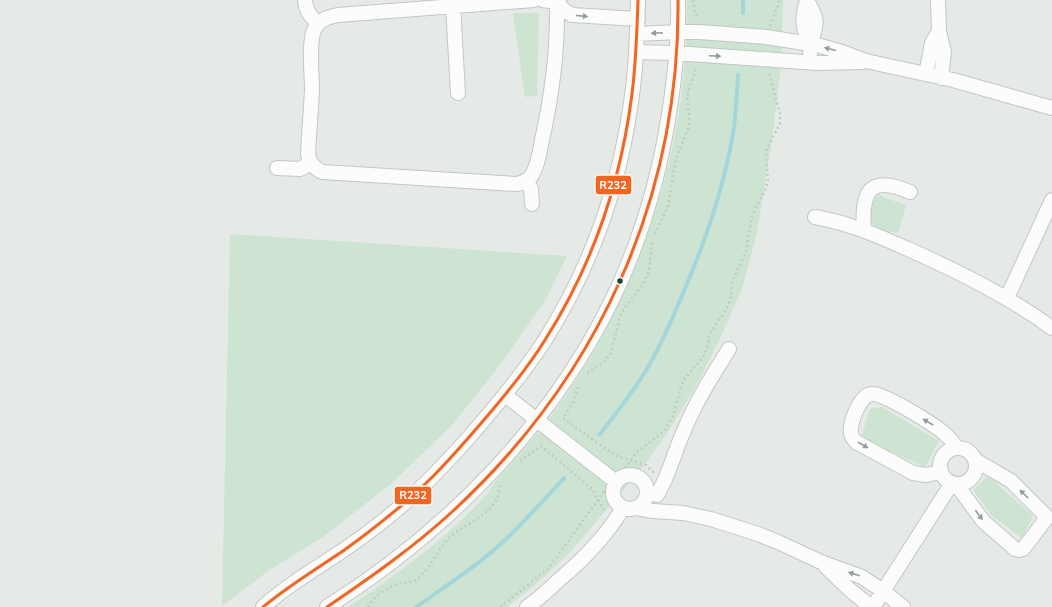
<svg xmlns="http://www.w3.org/2000/svg" width="1052" height="607" viewBox="0 0 1052 607" font-family="Mulish,sans-serif">
	<style>
		.green { fill: #cde4d2 }
		.lines { fill: none; stroke-linecap: round; stroke-linejoin: round }
		.stream { stroke: #a3d6da; stroke-width: 4 }
		.minor-casing { stroke: #c2c7c4; stroke-width: 16 }
		.path { stroke: #c1cac5; stroke-width: 2.5; stroke-dasharray: 2 3; stroke-linecap: butt }
		.minor { stroke: #fbfcfb; stroke-width: 14 }
		.bus-1-casing { stroke: #f3f9f6; stroke-width: 6 }
		.bus-1 { stroke: #f26522; stroke-width: 3 }
		.oneway { fill: #8e9e98 }
		.bus-dot { fill: #213f35; stroke: #f3f9f6; stroke-width: 1.5 }
		.line-badge { stroke: #f3f9f6; stroke-width: 1.5 }
		.badge-label { font-size: 11px; text-anchor: middle; font-weight: bold; fill: #fff }
	</style>
	<rect width="100%" height="100%" fill="#e5eae7"/>
	<!-- green -->
	<path class="green" d="M687 0H783L781 66 773 133 757 233 742 289 719 341 697 384 670 429 646 463 567 556 535 585 507 607H348C397 575 444 540 484 497 490 491 494 483 499 477 506 468 514 460 521 452 535 437 548 420 560 404 643 287 689 143 687 0Z
		M513 13H539L537 96 525 97Z
		M878 195 906 205 898 233 873 228 869 206Z
		M230 234 567 256 545 301 497 369 452 425 392 483 323 537 268 571 222 606Z
		M882 407 939 441 925 467 861 438 870 409Z
		M988 476 1033 516 1022 538 992 516 973 490Z"/>
	<g class="lines">
		<!-- stream -->
		<path class="stream" d="M743 0V13
			M600 434C614 416 628 398 640 380 657 354 669 326 681 298 705 243 725 186 734 127 736 110 737 93 738 75
			M416 607C446 586 477 566 504 541 525 521 544 500 564 478"/>
		<!-- minor casing -->
		<g class="minor-casing">
			<path id="minor" d="M305 0C306 11 310 17 319 23
				M534 0 338 15C329 17 320 19 315 28 308 40 312 74 312 89 311 111 309 132 308 154 309 163 314 168 322 172L516 184C523 183 528 181 532 175 538 165 540 151 542 140 552 95 558 48 557 2L559 0
				M543 0 557 2 564 10 572 15 638 19
				M807 0C802 18 801 27 811 44
				M938 0 939 31 944 52 941 78
				M807 1C824 27 811 28 810 53
				M453 5 458 93
				M637 34 678 32H699L766 37 817 45 842 52 866 61 953 80 1052 108
				M636 52 676 53 817 63 863 62
				M926 74 932 43 939 31
				M277 168 300 169 311 163
				M527 181 531 189 532 204
				M815 217C849 223 879 236 910 250 960 272 1008 296 1052 328
				M864 231C861 192 869 174 910 192
				M1007 298 1052 200
				M505 395 616 482
				M940 466a18 18 0 1 1 36 0a18 18 0 1 1-36 0Z
				M941 472 926 475 913 473 856 442C854 439 852 438 851 434 849 424 860 394 872 394 884 393 935 425 945 434 950 438 953 443 957 448
				M613 492a17 17 0 1 1 34 0a17 17 0 1 1-34 0Z
				M956 484 983 521 1015 549 1019 550 1023 549 1046 519V516L1011 481 975 460
				M657 495C669 476 674 453 683 433 695 403 712 376 729 349
				M636 508 653 511 683 513 711 519 758 534 778 542 821 562 862 577 883 591 903 607
				M826 567 850 590 871 607
				M263 607C283 589 305 575 327 561 350 546 373 530 394 512 422 489 447 462 471 435 497 405 523 374 545 340 589 270 618 190 630 109 636 73 637 36 638 0
				M327 607C446 532 550 427 612 300 640 242 659 178 669 114 675 76 679 38 678 0
				M527 607C539 599 549 589 560 579 585 558 606 536 623 508
				M873 607 952 483"/>
		</g>
		<!-- path -->
		<path class="path" d="M693 0 695 12 698 19
			M770 26 780 0
			M655 234 668 206 676 159 689 126V113L687 97 690 85 695 73 696 67
			M587 373 603 363 611 353 620 317 624 309 643 284 649 271 652 242
			M578 387 574 401 563 418 600 445 617 456 646 465 654 473
			M520 461 541 446 593 490 605 512
			M622 472 637 452 664 431 673 416 683 380 703 358 708 345 709 335 727 308 730 300 733 280 746 252 752 216 766 188 768 180 766 158 767 148 780 124V114L769 73
			M368 607C375 595 388 586 402 583 406 582 412 582 416 580 431 569 437 549 450 537 466 523 486 518 497 499 499 495 499 489 500 484
			M500 607 549 568 605 490"/>
		<!-- minor -->
		<use href="#minor" class="minor"/>
		<!-- bus-1 casing -->
		<g class="bus-1-casing">
			<path id="bus-1" d="M263 607C288 586 316 569 343 551 364 536 383 521 402 505 432 480 458 450 483 421 505 395 527 369 545 340 592 266 621 181 632 94 636 63 637 31 638 0
				M327 607C371 577 414 547 453 511 598 377 680 198 678 0"/>
		</g>
		<!-- bus-1 -->
		<use href="#bus-1" class="bus-1"/>
	</g>
	<!-- one-way arrows -->
	<defs><path id="oneway-solid" d="M-6-.8H1V-3.2L6.5 0L1 3.2V.8H-6Z"/></defs>
	<g class="oneway">
		<use href="#oneway-solid" transform="translate(582 16) rotate(5)"/>
		<use href="#oneway-solid" transform="translate(657 33) rotate(177)"/>
		<use href="#oneway-solid" transform="translate(830 49) rotate(-166)"/>
		<use href="#oneway-solid" transform="translate(715 56) rotate(3)"/>
		<use href="#oneway-solid" transform="translate(928 422) rotate(-150)"/>
		<use href="#oneway-solid" transform="translate(863 445) rotate(29)"/>
		<use href="#oneway-solid" transform="translate(1024 494) rotate(-135)"/>
		<use href="#oneway-solid" transform="translate(979 515) rotate(53)"/>
		<use href="#oneway-solid" transform="translate(854 574) rotate(-162)"/>
	</g>
	<!-- markers -->
	<circle class="bus-dot" cx="620" cy="281" r="3.5"/>
	<g class="line-badge">
		<rect x="595" y="175" width="37" height="20" rx="4" fill="#f26522"/>
		<rect x="394" y="486" width="38" height="19" rx="4" fill="#f26522"/>
	</g>
	<g class="badge-label">
		<text x="613" y="189">R232</text>
		<text x="413" y="499">R232</text>
	</g>
</svg>
